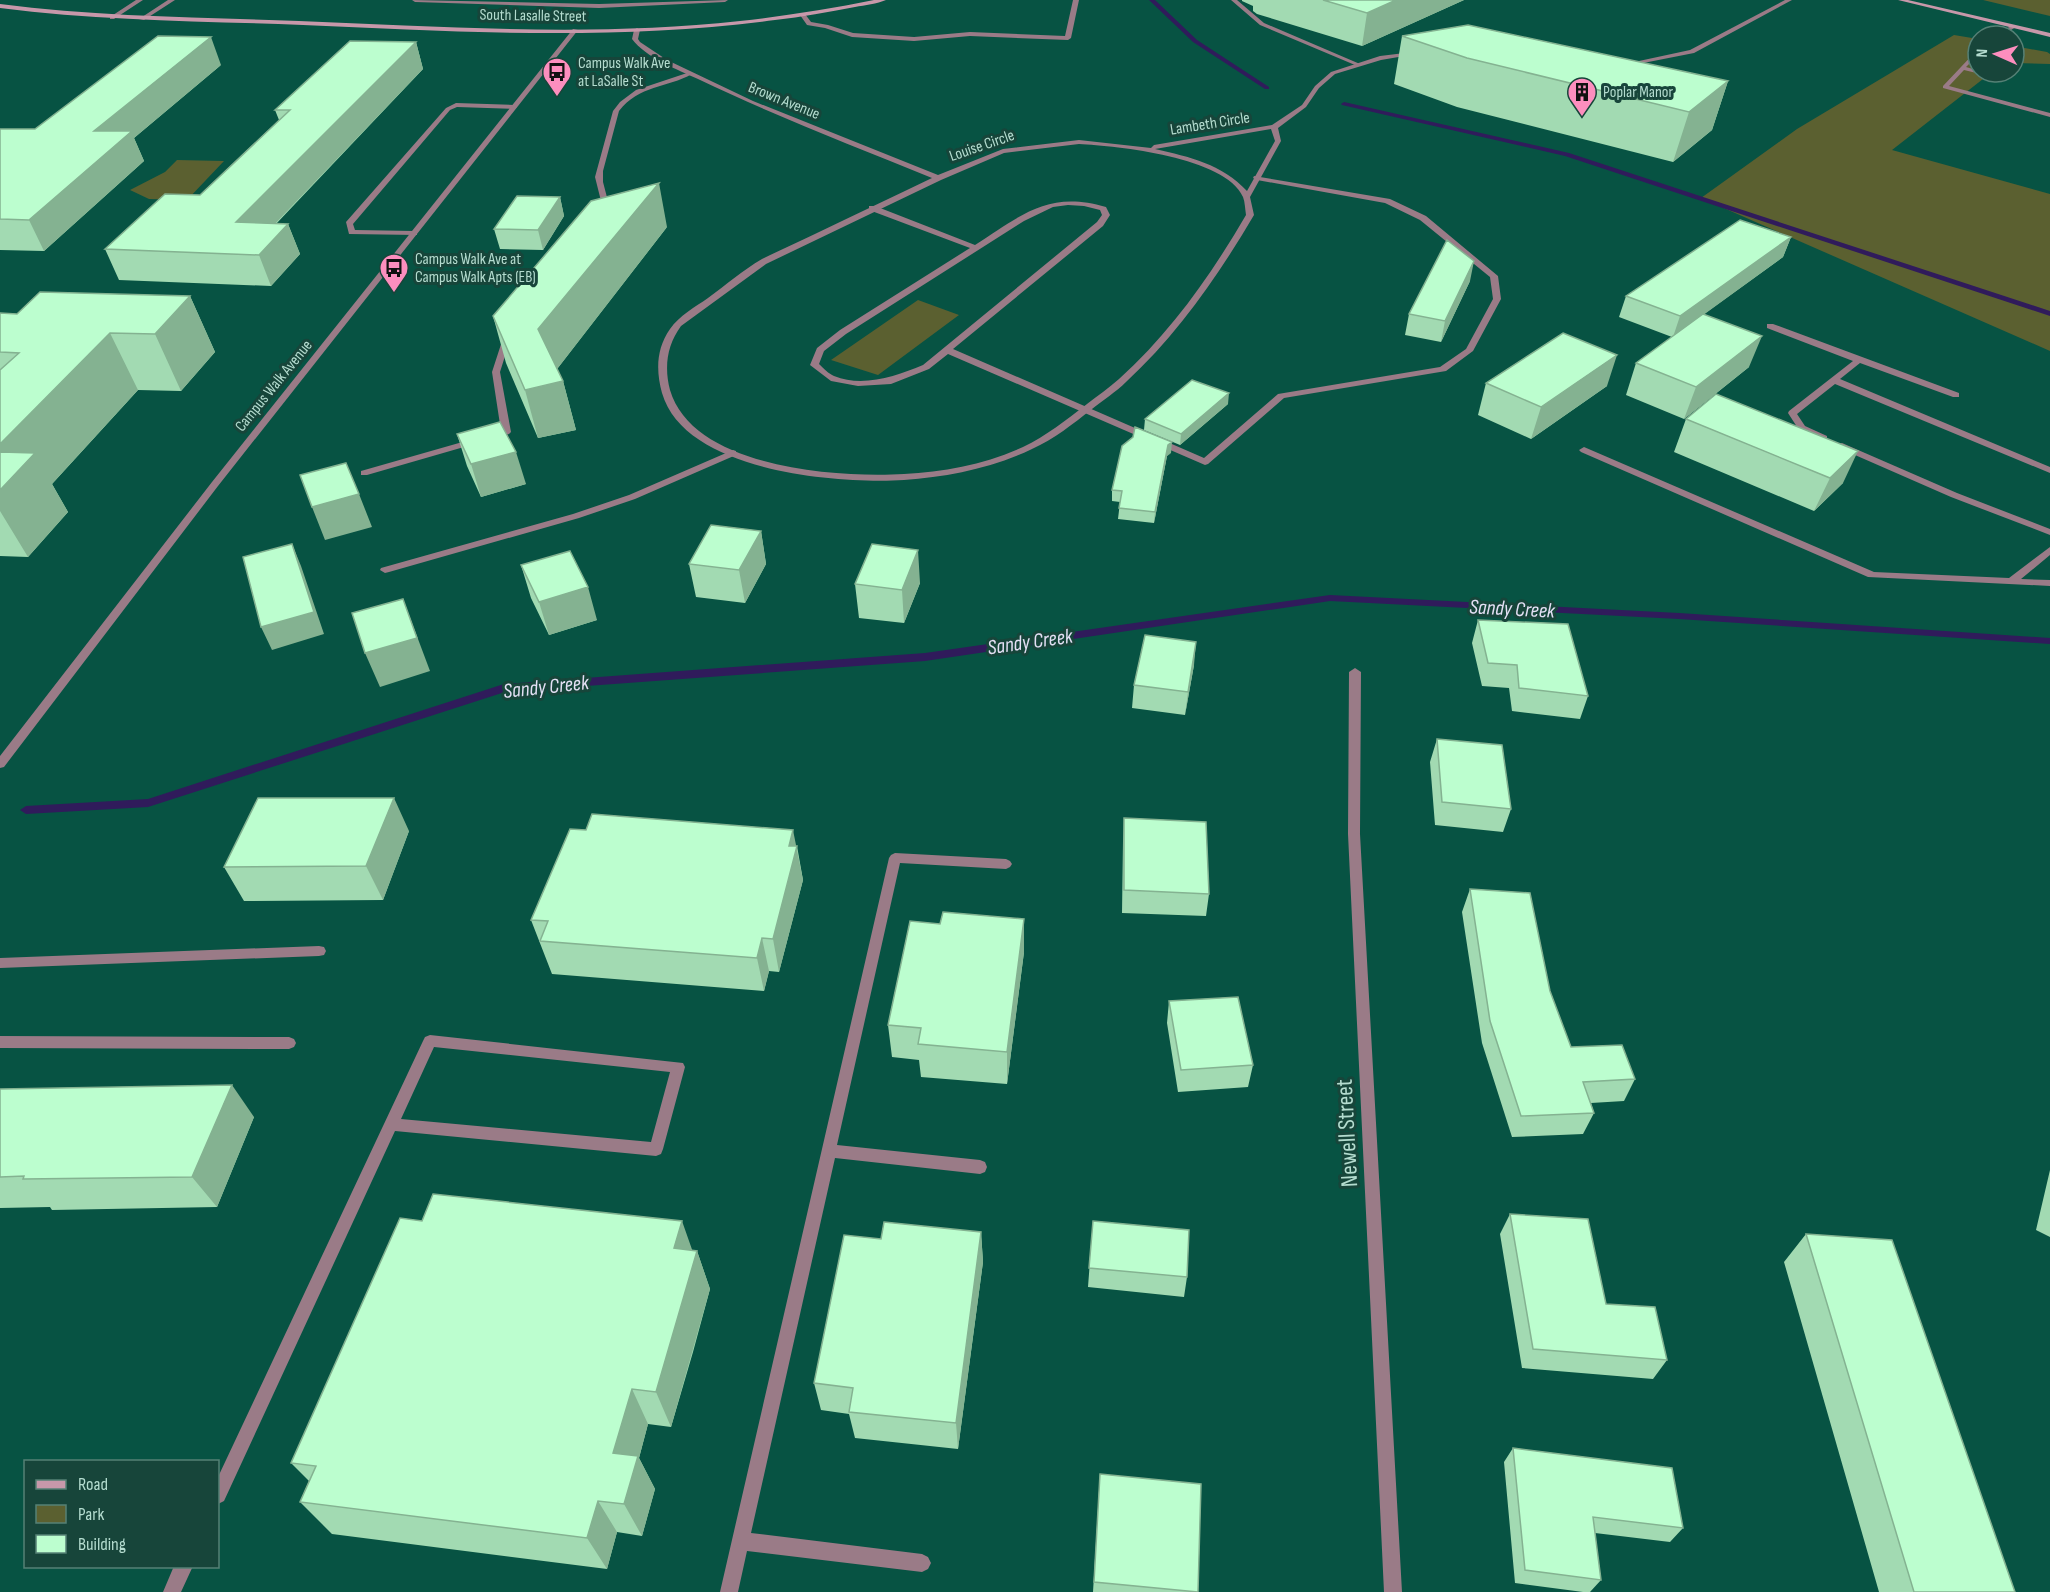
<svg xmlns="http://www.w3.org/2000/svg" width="2050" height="1592" viewBox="0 0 2050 1592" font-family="'Sofia Sans Condensed',sans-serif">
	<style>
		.green { fill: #5b6030 }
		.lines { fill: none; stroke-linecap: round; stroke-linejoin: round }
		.stream { fill: #301b5b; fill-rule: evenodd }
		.lane { fill: #9a7b87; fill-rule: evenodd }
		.street { fill: #9a7b87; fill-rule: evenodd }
		.secondary { fill: #c798aa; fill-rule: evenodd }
		.wall { fill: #a2dab2 }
		.shaded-wall { fill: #84b291 }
		.building { fill: #bcfecf; stroke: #84b291; stroke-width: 1.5 }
		.labels { text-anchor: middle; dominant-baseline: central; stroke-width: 6; stroke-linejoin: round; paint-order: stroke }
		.far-street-label { font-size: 16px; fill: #b4dccf; stroke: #17453a }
		.far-poi-label { font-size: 16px; fill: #b4dccf; stroke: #17453a; text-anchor: start }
		.water-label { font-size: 21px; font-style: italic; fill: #e3e0f4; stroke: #17453a }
		.near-street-label { font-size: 24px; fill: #b4dccf; stroke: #17453a }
	</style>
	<rect width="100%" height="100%" fill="#075343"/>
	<!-- green -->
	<path class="green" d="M1983 0H2050V16Z
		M1954 35 1978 39V72H1992L1892 150 2050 194V351L1701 198 1797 129Z
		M2014 46 2047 52 2050 54V64L2014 63Z
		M177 160 224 161 187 200 149 199 130 190 165 172Z
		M918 300 959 315 878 375 831 360Z"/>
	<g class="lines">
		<!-- stream -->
		<path class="stream" d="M1149 0H1155L1197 40 1269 87V89H1265L1193 42Z
			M1344 102 1569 153 2050 311V316L1565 156 1342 105 1341 104Z
			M1330 595 1679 613 2050 638V644L1679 619 1330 601 925 661 505 692 148 807 26 814 20 810 26 806 148 799 504 684 925 653Z"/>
		<!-- lane -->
		<path class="lane" d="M1073 0H1079L1071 38 1068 40 970 36 914 41 852 37 825 28 807 25 800 15 805 14 811 22 828 25 853 33 914 37 970 32 1065 36Z
			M1231 0H1237L1264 23 1360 64 1355 65 1260 25Z
			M2011 26 2016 27 2001 36H1993Z
			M1978 49V55L1966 67 1993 75V77L1964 70 1949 86 2050 113V117L1943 88V86Z
			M687 73 692 74C667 88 639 85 619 111L603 171V182L609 205 607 215H601L602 205 595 177 613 111 620 102 636 90Z
			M456 103 514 105 517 107 514 109 457 107 450 110 353 224 355 230 414 231H417V235L349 234 346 222 446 108Z
			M1254 176 1390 199 1426 216 1498 276 1501 299 1473 351 1446 371 1284 398 1208 464 1205 465 948 354 929 369 891 384 858 386 831 381 810 365 817 348 840 330 970 248 869 210V206H875L975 245C1022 215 1048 190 1106 207L1110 215 1103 226 953 349 1204 458 1278 394 1440 367 1466 349 1493 299 1490 277 1420 220 1385 203 1257 180 1253 178ZM1068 205 1084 206 1100 210 1102 215 1097 222 923 365C896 376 863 388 834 376 829 374 823 368 819 364L824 351 846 334 1024 221 1053 207Z
			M1767 324H1773L1959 393V397H1953L1860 363 1840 379 2050 467V473L1835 384 1797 414 1805 426 1827 436V440H1821L1799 430 1788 413 1789 411 1853 361 1767 328Z
			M504 335 511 337 500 372 511 432 509 434 367 475H361V471L501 431 492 372Z
			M1842 443 1957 493 2050 529V535L1951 497 1839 448V444Z
			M1584 447 1874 572 2009 578 2050 547V555L2021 579 2050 580V586L1868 577 1581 452 1579 450Z
			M733 450 736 451V455L635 499 579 518 389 572 385 573 380 570 381 568 573 514 629 495Z
			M895 853 1006 859 1010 861 1012 864 1010 867 1006 869 900 863 837 1145 980 1160 985 1162 987 1167 985 1172 980 1174 835 1158 751 1533 922 1554 928 1557 931 1563 928 1569 922 1572 747 1551 738 1592H720L889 858 891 855Z
			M319 946 324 947 326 951 324 955 319 956 0 968V958Z
			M430 1035 683 1063 685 1067 663 1149 661 1154 656 1156 395 1131 224 1501 218 1504V1477L423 1041 425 1037ZM434 1047 670 1072 651 1142 401 1119Z
			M0 1036 289 1037 294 1039 296 1043 294 1047 289 1049 0 1048Z
			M174 1566H193L181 1592H163Z"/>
		<!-- street -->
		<path class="street" d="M136 0H143L114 19H110V17Z
			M168 0H175L144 20 139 19Z
			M412 0 599 4 728 0 725 2 599 8 415 2Z
			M1785 0H1792L1694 53 1628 66 1625 64 1690 50Z
			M637 28 640 30 638 39 640 42 667 60 753 101 938 175 1003 149 1079 140 1151 148 1154 145 1272 125 1302 105 1315 86 1331 72 1380 56 1413 52 1416 54 1381 60 1335 74 1319 88 1306 107 1278 128 1281 141 1250 197 1254 215C1218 276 1178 334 1126 382 1116 392 1103 400 1092 409 1073 424 1054 439 1032 449 993 468 947 477 904 480 837 484 685 472 662 393 656 371 656 349 670 329 679 316 695 307 708 298 726 285 743 270 762 259 780 250 799 242 817 233 855 215 894 196 932 178 854 146 775 116 698 79 678 70 645 57 632 39L634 30ZM1271 129 1275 141 1247 191C1222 164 1190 157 1155 149ZM1079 144C1117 146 1226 157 1243 197 1245 202 1245 209 1246 215 1211 275 1171 332 1119 379 1109 388 1097 396 1087 404 1066 420 1046 436 1023 447 986 464 944 472 904 474 837 478 693 468 670 390 664 367 667 345 681 326L766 264 941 180 1004 153Z
			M573 29 578 30 218 486 4 767 0 768V756L212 482Z
			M1355 668 1361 672 1360 834 1402 1592H1384L1348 834 1349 672Z"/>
		<!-- secondary -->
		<path class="secondary" d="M874 0H886C877 4 865 5 855 7 828 12 802 17 775 20 618 41 460 32 303 25 202 21 101 21 0 8V4C99 17 199 17 299 21 446 27 594 37 740 21 785 16 829 9 874 0Z
			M1898 0H1908L2050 33V37Z"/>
	</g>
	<!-- wall -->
	<path class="wall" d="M1242 0H1464L1362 46 1257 14 1253 11V6L1242 1Z
		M1402 36 1728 81 1712 130 1673 162 1457 107 1394 84Z
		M416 42 423 69 276 224H288L300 254 271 286 119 280 105 249 200 195 279 120 275 110Z
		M221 65 134 138 144 161 44 251 0 250V129H35Z
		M560 197 564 216 543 250 500 249 494 229Z
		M667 227 557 369 563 381 576 430 538 438 506 363 493 316Z
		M1791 237 1783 257 1704 314 1749 367 1684 419 1626 395 1636 363 1672 337 1619 317 1626 296Z
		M1470 281 1441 342 1405 335 1409 314Z
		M190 296 215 352 181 391 138 390 52 484 68 512 28 557 0 556V313L17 314Z
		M1486 383 1607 386 1531 439 1478 415Z
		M1228 404 1180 445 1144 430 1145 419Z
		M1686 419 1843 483 1814 511 1674 452Z
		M457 434 526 484 481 497 467 466Z
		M1171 453 1167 456 1154 523 1118 519 1120 502 1112 501V490Z
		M761 531 766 564 745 603 696 597 689 564Z
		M521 565 597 620 549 635 531 598Z
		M920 583 904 623 859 618 855 584Z
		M1478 620 1588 696 1580 719 1512 711 1509 688 1482 686 1472 643Z
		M1194 665 1185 715 1132 708 1134 685Z
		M1437 739 1511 809 1503 832 1435 825 1430 762Z
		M1124 818 1209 894 1206 916 1122 913 1123 841Z
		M409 831 383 900 244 901 224 867Z
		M797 846 803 880 779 972 769 971 764 991 552 974 531 920Z
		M1470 889 1550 991 1571 1047 1635 1079 1624 1101 1591 1103 1594 1113 1583 1134 1512 1137 1482 1043 1462 912Z
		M1024 952 1007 1084 921 1077 919 1060 892 1057 888 1025Z
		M1169 1001 1253 1065 1248 1087 1178 1092 1167 1023Z
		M0 1089 254 1117 217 1207 52 1210 50 1207 0 1208Z
		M2050 1170V1237L2036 1230Z
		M1510 1214 1667 1360 1653 1379 1522 1368 1500 1234Z
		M1093 1221 1187 1277 1184 1297 1088 1287Z
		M981 1232 983 1262 958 1449 855 1438 849 1414 821 1410 814 1383Z
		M1806 1234 2015 1592H1879L1784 1262Z
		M692 1250 697 1251 710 1289 693 1352 671 1427 648 1424 639 1458 655 1489 642 1536 617 1532 607 1569 332 1534 300 1502 309 1481 291 1463Z
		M1513 1448 1683 1528 1670 1542 1595 1533 1601 1580 1590 1592H1583L1515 1583 1504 1462Z
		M1100 1474 1198 1592H1093Z"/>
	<!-- shaded-wall -->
	<path class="shaded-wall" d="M1396 0H1464L1362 46 1367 13Z
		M211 37 221 65 134 138 144 161 44 251 29 220 94 131Z
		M416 42 423 69 248 252 236 222Z
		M1728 81 1712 130 1673 162 1689 112Z
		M659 183 667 227 551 377 538 329Z
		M560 197 564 216 543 250 538 230Z
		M288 224 300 254 271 286 259 255Z
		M1791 237 1783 257 1673 337 1680 316Z
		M1474 261 1470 281 1441 342 1445 321Z
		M190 296 215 352 181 391 155 334Z
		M110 333 138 390 52 484 68 512 28 557 0 511V444Z
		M1762 336 1749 367 1684 419 1696 387Z
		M1617 355 1607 386 1531 439 1541 407Z
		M563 381 576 430 538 438 525 390Z
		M1229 393 1228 404 1180 445 1181 434Z
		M1172 442 1171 453 1167 456 1154 523 1155 512 1168 445Z
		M1858 451 1843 483 1814 511 1830 478Z
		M516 452 526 484 481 497 471 464Z
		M359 494 372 527 325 540 312 507Z
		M761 531 766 564 745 603 739 570Z
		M292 544 301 566 324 634 272 650 261 627Z
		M918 550 920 583 904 623 902 590Z
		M588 587 597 620 549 635 539 602Z
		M403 599 430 671 380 687 365 653Z
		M1196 642 1194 665 1185 715 1188 692Z
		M394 798 409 831 383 900 366 866Z
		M793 830 803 880 779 972 773 939 789 846Z
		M1024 919V952L1007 1084V1052Z
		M762 938 769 971 764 991 757 958Z
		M232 1085 254 1117 217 1207 192 1177Z
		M682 1221 695 1258 697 1251 710 1289 671 1427 656 1392 674 1248Z
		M981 1232 983 1262 958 1449 956 1423Z
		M632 1389 648 1424 639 1458 655 1489 642 1536 624 1504 613 1453Z
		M598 1501 617 1532 607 1569 587 1538Z"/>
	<!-- building -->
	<path class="building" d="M1323 0H1396L1367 13Z
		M1468 25 1728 81 1689 112 1467 58 1402 36Z
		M158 36 211 37 94 131H132L29 220 0 219V129H35Z
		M350 41 416 42 236 222 288 224 259 255 105 249 165 194 200 195 290 110H275Z
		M659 183 538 329 563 381 525 390 493 316 591 201Z
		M517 196 560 197 538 230 494 229Z
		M1740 220 1791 237 1680 316 1626 296Z
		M1447 240 1474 261 1445 321 1409 314Z
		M40 292 190 296 155 334 110 333 0 444V370L19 353 0 352V313L17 314Z
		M1703 314 1762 336 1696 387 1636 363Z
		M1563 333 1617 355 1541 407 1486 383Z
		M1192 380 1229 393 1181 434 1145 419Z
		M1716 394 1858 451 1830 478 1686 419Z
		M500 422 516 452 471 464 457 434Z
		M1135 427 1172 442 1168 445 1155 512 1119 508 1122 491 1112 490 1122 446 1133 437Z
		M0 452 35 453 0 490Z
		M346 463 359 494 312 507 300 475Z
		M711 525 761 531 739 570 689 564Z
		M292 544 314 612 261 627 243 557Z
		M872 544 918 550 902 590 855 584Z
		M570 551 588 587 539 602 521 565Z
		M403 599 417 638 365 653 352 613Z
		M1478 620 1568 624 1588 696 1519 688 1517 665 1488 663Z
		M1145 635 1196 642 1188 692 1134 685Z
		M1437 739 1502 745 1511 809 1442 802Z
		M258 798H394L366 866 224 867Z
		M592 814 793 830 789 846H797L773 939 762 938 757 958 540 941 548 921 531 920 570 829 586 830Z
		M1124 818 1206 822 1209 894 1124 890Z
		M1470 889 1530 893 1550 991 1571 1047 1622 1045 1635 1079 1583 1082 1594 1113 1521 1116 1490 1021Z
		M943 912 1024 919 1007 1052 918 1044 921 1028 888 1025 910 921 940 924Z
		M1238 997 1253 1065 1181 1070 1169 1001Z
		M232 1085 192 1177 23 1179 24 1176 0 1177V1089Z
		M433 1194 682 1221 674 1248 697 1251 656 1392 632 1389 613 1453 638 1456 624 1504 598 1501 587 1538 300 1502 316 1466 291 1463 400 1218 422 1221Z
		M1510 1214 1588 1219 1606 1304 1655 1307 1667 1360 1533 1349Z
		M1093 1221 1189 1230 1187 1277 1089 1268Z
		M884 1222 981 1232 956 1423 849 1412 853 1388 814 1383 844 1235 881 1239Z
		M1806 1234 1892 1240 2015 1592H1914Z
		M1513 1448 1672 1468 1683 1528 1593 1517 1601 1580 1525 1570Z
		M1100 1474 1201 1484 1198 1592 1094 1582Z"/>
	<!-- icons -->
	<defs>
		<g id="bus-pin" transform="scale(1.5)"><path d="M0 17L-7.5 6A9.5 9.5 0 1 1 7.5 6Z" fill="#fd8ebe" stroke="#17453a"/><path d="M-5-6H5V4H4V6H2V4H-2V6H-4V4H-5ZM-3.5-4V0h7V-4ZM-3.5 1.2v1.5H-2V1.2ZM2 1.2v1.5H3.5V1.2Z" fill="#111"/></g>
		<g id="building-pin" transform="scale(1.5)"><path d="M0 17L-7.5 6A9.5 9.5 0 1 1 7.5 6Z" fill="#fd8ebe" stroke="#17453a"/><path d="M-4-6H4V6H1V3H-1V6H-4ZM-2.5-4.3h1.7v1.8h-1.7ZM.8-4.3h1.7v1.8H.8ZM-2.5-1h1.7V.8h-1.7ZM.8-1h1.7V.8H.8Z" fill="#111"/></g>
	</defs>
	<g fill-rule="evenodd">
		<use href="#bus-pin" x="557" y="72"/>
		<use href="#building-pin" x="1582" y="92"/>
		<use href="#bus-pin" x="394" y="268"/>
	</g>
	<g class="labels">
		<!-- far-street labels -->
		<g class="far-street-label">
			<text transform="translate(533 16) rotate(1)">South Lasalle Street</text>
			<text transform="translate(784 101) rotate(22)">Brown Avenue</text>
			<text transform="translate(1210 124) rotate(-9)">Lambeth Circle</text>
			<text transform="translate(982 146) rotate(-19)">Louise Circle</text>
			<text transform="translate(274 386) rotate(-51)">Campus Walk Avenue</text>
		</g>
		<!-- far-poi labels -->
		<g class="far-poi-label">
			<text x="578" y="63">Campus Walk Ave<tspan x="578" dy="18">at LaSalle St</tspan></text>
			<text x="1603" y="92">Poplar Manor</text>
			<text x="415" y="259">Campus Walk Ave at<tspan x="415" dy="18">Campus Walk Apts (EB)</tspan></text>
		</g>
		<!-- water labels -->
		<g class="water-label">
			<text transform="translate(1512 609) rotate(3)">Sandy Creek</text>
			<text transform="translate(1030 642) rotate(-8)">Sandy Creek</text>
			<text transform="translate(546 687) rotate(-6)">Sandy Creek</text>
		</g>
		<!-- near-street labels -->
		<g class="near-street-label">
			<text transform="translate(1347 1133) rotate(-93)">Newell Street</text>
		</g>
	</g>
	<!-- legend -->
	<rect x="24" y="1460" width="195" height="108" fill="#17453a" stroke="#568176" stroke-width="1.5"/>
	<rect x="36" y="1480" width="30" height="9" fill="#c798aa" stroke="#568176" stroke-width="1.5"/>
	<text x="78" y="1490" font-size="18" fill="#b4dccf">Road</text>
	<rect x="36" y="1505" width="30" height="18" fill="#5b6030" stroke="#568176" stroke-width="1.5"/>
	<text x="78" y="1520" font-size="18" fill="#b4dccf">Park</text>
	<rect x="36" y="1535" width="30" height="18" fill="#bcfecf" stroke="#568176" stroke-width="1.5"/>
	<text x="78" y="1550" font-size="18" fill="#b4dccf">Building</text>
	<!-- north arrow -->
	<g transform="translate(1996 54) rotate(273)"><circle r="28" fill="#17453a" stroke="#568176" stroke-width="1.5"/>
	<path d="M0-4.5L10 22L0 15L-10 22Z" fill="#fd8ebe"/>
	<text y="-9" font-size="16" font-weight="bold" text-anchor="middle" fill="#b4dccf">N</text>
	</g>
</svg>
